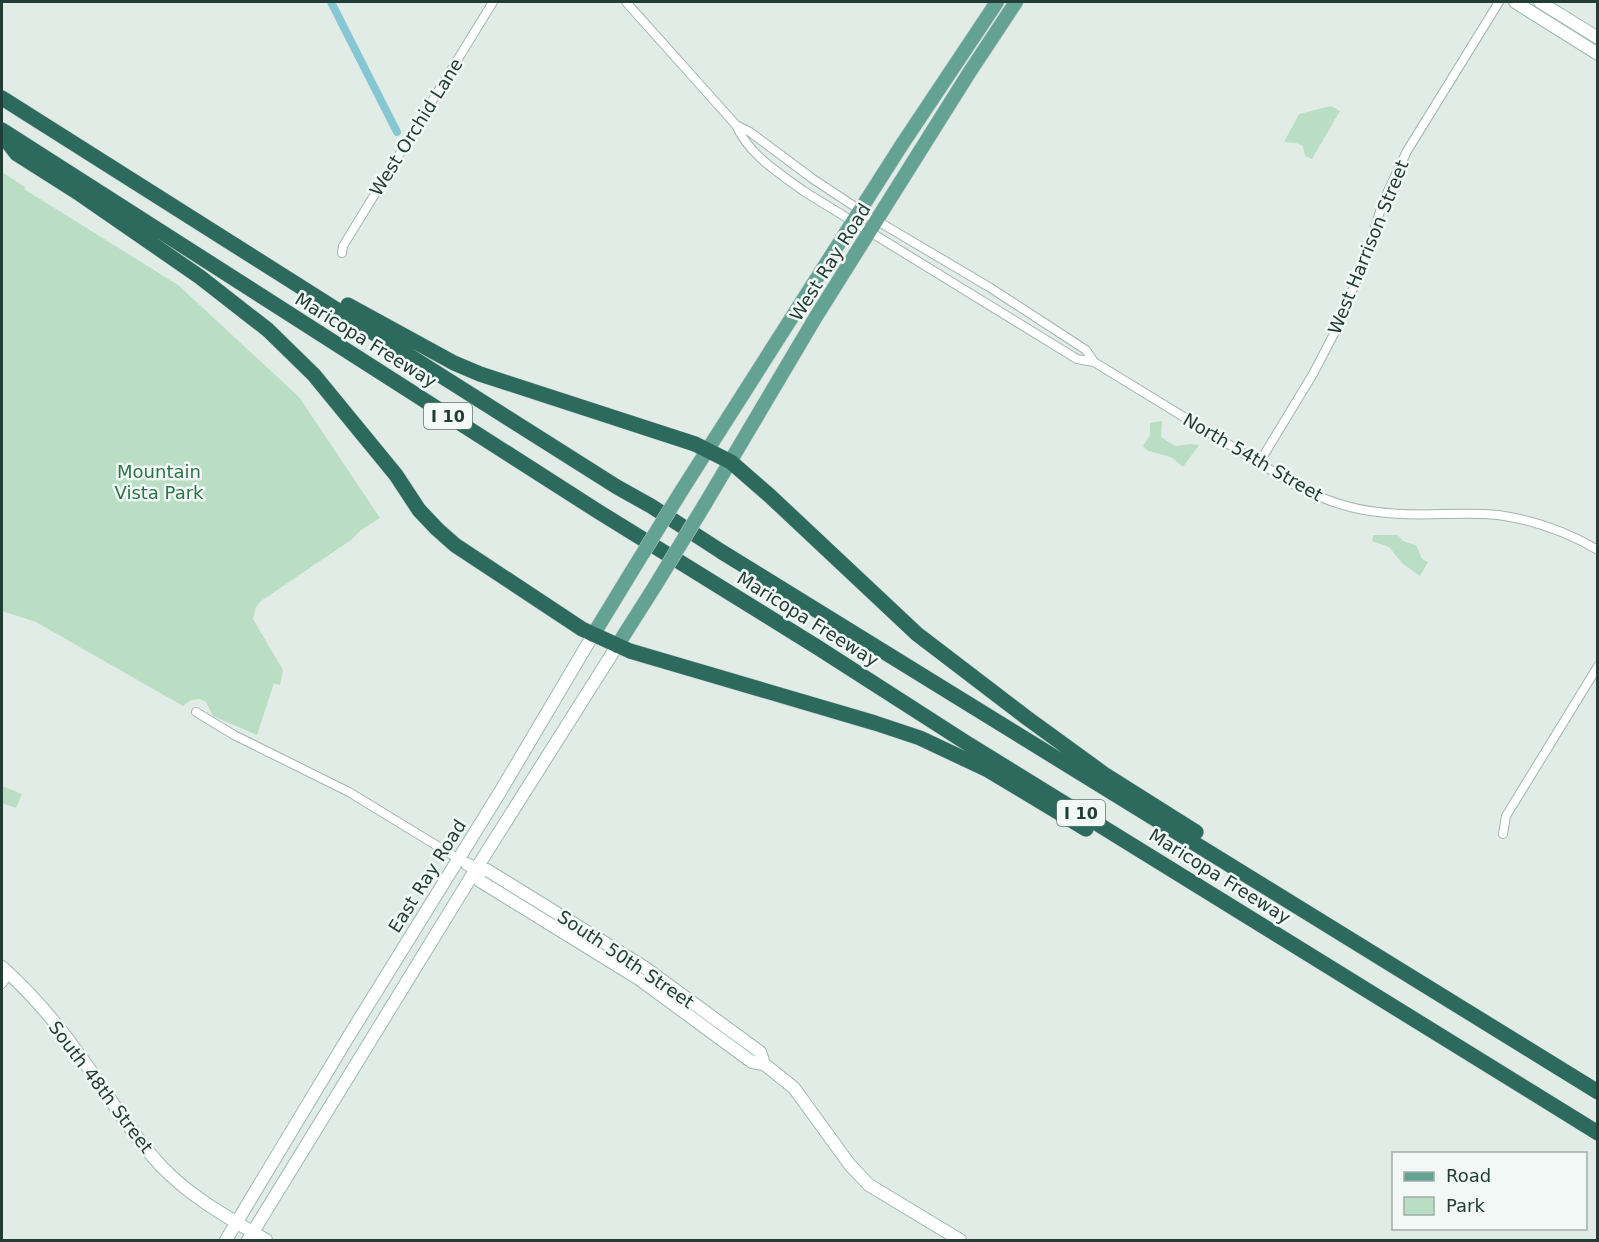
<svg xmlns="http://www.w3.org/2000/svg" width="1599" height="1242" viewBox="0 0 1599 1242" font-family="'DejaVu Sans',sans-serif">
	<style>
		.green { fill: #b9dec4 }
		.lines { fill: none; stroke-linecap: round; stroke-linejoin: round }
		.canal { stroke: #87c6d3; stroke-width: 8 }
		.street-casing { stroke: #a4b4ae; stroke-width: 10 }
		.secondary-casing { stroke: #9fb8b0; stroke-width: 14 }
		.primary-casing { stroke: #c1c9c7; stroke-width: 15 }
		.highway-casing { stroke: #c1c9c7; stroke-width: 16 }
		.street { stroke: #fff; stroke-width: 8 }
		.secondary { stroke: #fff; stroke-width: 12 }
		.primary { stroke: #64a394; stroke-width: 14 }
		.highway { stroke: #2c6a5e; stroke-width: 15 }
		.primary-bridge-casing { stroke: #c1c9c7; stroke-width: 15; stroke-linecap: butt }
		.primary-bridge { stroke: #64a394; stroke-width: 14 }
		.labels { text-anchor: middle; dominant-baseline: central; stroke-width: 5; stroke-linejoin: round; paint-order: stroke }
		.shield { fill: #f2f8f5; stroke: #60756f; stroke-width: 1.5 }
		.shield-label { font-size: 16px; font-weight: bold; fill: #213d36 }
		.street-label { font-size: 18px; fill: #213d36; stroke: #f2f8f5 }
		.park-label { font-size: 18px; fill: #2a7548; stroke: #f2f8f5 }
	</style>
	<rect width="100%" height="100%" fill="#e1ece7"/>
	<!-- green -->
	<path class="green" d="M1331 106 1340 111 1312 159 1305 156 1303 146 1296 143 1284 142 1299 114Z
		M2 172 25 187 24 189 178 285 203 308 299 397 380 518 361 530 351 540 261 601 256 607 253 619 283 670 280 685 274 683 257 735 213 716 206 702 200 699 191 700 183 706 36 622 2 611Z
		M1162 421 1161 437 1175 446 1191 444 1199 445 1183 467 1171 457 1148 451 1143 446 1150 435V423Z
		M1373 535H1398L1403 541 1416 545 1422 559 1428 562 1420 576 1402 563 1389 547 1372 541Z
		M2 786 22 794 16 808 2 803Z"/>
	<g class="lines">
		<!-- canal -->
		<path class="canal" d="M331 2 397 132"/>
		<!-- street casing -->
		<g class="street-casing">
			<path id="street" d="M626 2 736 125C749 155 779 173 805 192L1077 359 1094 362 1295 485C1321 499 1349 509 1378 512 1418 518 1459 511 1498 515 1534 520 1567 532 1598 550
				M736 125 750 132 813 179 869 216 989 287 1086 350 1094 362
				M342 253 343 246 493 2
				M1259 463 1313 374 1338 326 1365 259 1383 202 1407 151 1499 2
				M196 712 234 735 349 792 462 861
				M1503 834 1506 816 1598 666
				M2 984 9 974"/>
		</g>
		<!-- secondary casing -->
		<g class="secondary-casing">
			<path id="secondary" d="M1515 2 1598 54
				M1540 2 1598 38
				M467 864 476 869 487 870 644 967 760 1052 764 1064 794 1088 850 1165 869 1185 960 1240
				M476 869 480 881 639 979 752 1062 764 1064
				M2 967C32 994 60 1027 83 1060 109 1096 131 1134 162 1167 192 1198 229 1218 266 1240
				M226 1240 347 1039 500 792 593 635
				M248 1240 476 869 617 646"/>
		</g>
		<!-- primary casing -->
		<g class="primary-casing">
			<path id="primary" d="M682 490 901 146 997 2
				M705 504 817 315 969 73 1016 2
				M593 635 632 571
				M617 646 655 586"/>
		</g>
		<!-- highway casing -->
		<g class="highway-casing">
			<path id="highway" d="M2 98 617 487 651 506 722 552 1598 1092
				M2 130 599 512 817 647 965 742 1598 1133
				M2 135 17 154 80 194 200 277 268 330 314 375 396 475 419 510 437 529 455 545 582 629 630 651 875 723 920 738 988 770 1086 829
				M348 305 454 363 480 374 695 444 731 462 770 496 917 634 1027 718 1104 774 1196 832"/>
		</g>
		<!-- street -->
		<use href="#street" class="street"/>
		<!-- secondary -->
		<use href="#secondary" class="secondary"/>
		<!-- primary -->
		<use href="#primary" class="primary"/>
		<!-- highway -->
		<use href="#highway" class="highway"/>
		<!-- primary-bridge casing -->
		<g class="primary-bridge-casing">
			<path id="primary-bridge" d="M632 571 682 490
				M655 586 705 504"/>
		</g>
		<!-- primary-bridge -->
		<use href="#primary-bridge" class="primary-bridge"/>
	</g>
	<g class="labels">
		<!-- shield labels -->
		<g class="shield">
			<rect x="424" y="403" width="48" height="26" rx="4.5"/>
			<rect x="1057" y="800" width="48" height="26" rx="4.5"/>
		</g>
		<g class="shield-label">
			<text x="448" y="416">I 10</text>
			<text x="1081" y="813">I 10</text>
		</g>
		<!-- street labels -->
		<g class="street-label">
			<text transform="translate(416 127) rotate(-58)">West Orchid Lane</text>
			<text transform="translate(1368 247) rotate(-68)">West Harrison Street</text>
			<text transform="translate(830 262) rotate(-58)">West Ray Road</text>
			<text transform="translate(366 340) rotate(32)">Maricopa Freeway</text>
			<text transform="translate(1253 457) rotate(30)">North 54th Street</text>
			<text transform="translate(808 619) rotate(32)">Maricopa Freeway</text>
			<text transform="translate(427 876) rotate(-58)">East Ray Road</text>
			<text transform="translate(1220 876) rotate(32)">Maricopa Freeway</text>
			<text transform="translate(626 959) rotate(34)">South 50th Street</text>
			<text transform="translate(101 1087) rotate(53)">South 48th Street</text>
		</g>
		<!-- park labels -->
		<g class="park-label">
			<text x="159" y="471">Mountain<tspan x="159" dy="21">Vista Park</tspan></text>
		</g>
	</g>
	<!-- border -->
	<rect width="1599" height="1242" fill="none" stroke="#213d36" stroke-width="6"/>
	<!-- legend -->
	<rect x="1392" y="1152" width="195" height="78" fill="#f2f8f5" stroke="#9eada9" stroke-width="1.5"/>
	<rect x="1404" y="1172" width="30" height="9" fill="#64a394" stroke="#9eada9" stroke-width="1.5"/>
	<text x="1446" y="1182" font-size="18" fill="#213d36">Road</text>
	<rect x="1404" y="1197" width="30" height="18" fill="#b9dec4" stroke="#9eada9" stroke-width="1.5"/>
	<text x="1446" y="1212" font-size="18" fill="#213d36">Park</text>
</svg>
